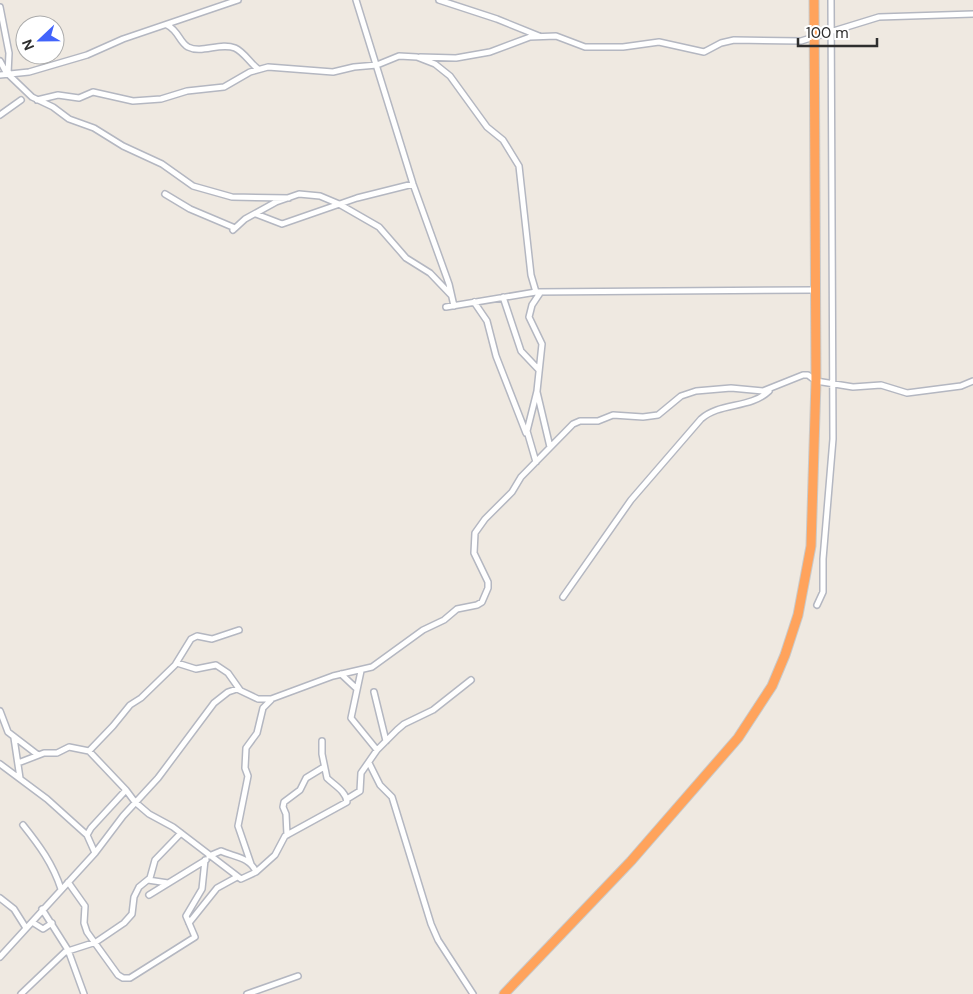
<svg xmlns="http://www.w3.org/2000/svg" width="973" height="994" viewBox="0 0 973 994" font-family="'DM Sans',sans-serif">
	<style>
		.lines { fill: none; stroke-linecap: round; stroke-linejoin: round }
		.street-casing { stroke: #b4b7c1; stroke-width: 8 }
		.highway-casing { stroke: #c9c9c9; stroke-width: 11 }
		.street { stroke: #fff; stroke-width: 5 }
		.highway { stroke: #ffa35c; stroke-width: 9 }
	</style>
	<rect width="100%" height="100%" fill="#efe9e1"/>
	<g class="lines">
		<!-- street casing -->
		<g class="street-casing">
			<path id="street" d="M356 0 413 184 449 284 454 306
				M439 0 497 19 539 36
				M0 7 9 53 8 74 32 97 53 107 69 119 94 128 123 146 162 164 193 186 232 197 289 198
				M167 25C179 31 179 42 188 47 202 54 220 42 235 48 244 52 250 63 258 69
				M420 57 456 58 490 52 530 37 556 36 585 47H623L659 42 704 52 721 43 734 40 801 41 879 17 973 14
				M0 61 7 74
				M0 75 29 72 87 55 123 39 238 0
				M37 100 58 95 79 98 93 92 133 101 161 99 187 91 224 87 250 72 268 67 333 72 354 67 377 65 399 56 417 57 435 64 450 76 487 127 503 140 519 166 531 275 536 292
				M0 115 21 100
				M165 194 190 209 235 228
				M256 214 282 224 357 198 413 184
				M233 230 245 219 276 202 299 194 320 196 339 204 379 227 406 258 430 273 451 295
				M503 297 521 351 539 370
				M474 302 487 321 496 356 526 433
				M446 307 536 292 814 290
				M537 392 550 447
				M536 462 527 431 537 391 542 344 529 317 532 305 540 293
				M563 597 631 500 701 419C720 402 750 409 769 391
				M817 605 823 592V559L833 439 831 0
				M177 663 196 669 216 665 228 673 240 690
				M361 671 351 718 377 750
				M341 674 357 689
				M374 692 386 741
				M0 711 8 732 38 755
				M14 738 20 778
				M89 751 113 726 130 705 141 698 175 665 191 639 197 636 212 639 239 630
				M18 763 44 753H57L69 747 89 751 126 790 135 802 149 814 173 827 241 879 256 872 275 855 285 836 347 802C346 791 334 785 327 778L322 754V741
				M369 763 380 785 392 797 431 924 438 940 473 994
				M0 764 47 799 87 835 95 853
				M347 799 360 791 361 773 377 750 397 730 404 724 433 710 471 680
				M23 825C39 845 53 864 61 889
				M87 835 91 828 126 790
				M287 835 286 814 283 807 284 802 300 790 306 778 324 767
				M209 856 221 851C234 857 250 857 256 872
				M251 864 238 826 248 776 245 768 246 748 257 733 263 708 271 700
				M148 880 168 883
				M68 882 85 906 84 923 87 932 118 975 123 978H130L195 937 186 916 202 889 205 860
				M149 895 206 860
				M0 898 14 909 26 928
				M42 909 68 950 84 994
				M32 922 43 929 52 923
				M189 923 217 888 237 877
				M0 957 95 853 123 816 158 778 214 703 228 692 237 689 258 699H271L333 676 372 667 423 630 444 620 457 609 477 605 482 602 488 588V582L474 553 475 533 485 519 512 492 521 477 573 424 580 421H598L613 415 643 417 658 415 681 396 696 391 731 388 763 391 803 375H808L816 381 853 387 881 385 907 393 961 386 973 381
				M21 994 65 952 96 942 124 923 132 914 134 897 139 887 150 878 155 860 181 833
				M247 994 298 976"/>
		</g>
		<!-- highway casing -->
		<g class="highway-casing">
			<path id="highway" d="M504 994 631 861 738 738 772 686 785 655 798 615 811 546 816 381 814 0"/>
		</g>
		<!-- street -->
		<use href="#street" class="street"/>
		<!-- highway -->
		<use href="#highway" class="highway"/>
	</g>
	<!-- north arrow -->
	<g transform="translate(40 40) rotate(248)"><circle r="24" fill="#ffffff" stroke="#ababab"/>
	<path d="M0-4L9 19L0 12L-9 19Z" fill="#4264fb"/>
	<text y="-8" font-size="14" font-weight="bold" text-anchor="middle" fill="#2e2e2e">N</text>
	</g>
	<!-- scale -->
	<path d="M798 38v8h79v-8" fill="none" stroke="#2e2e2e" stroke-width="2.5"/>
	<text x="806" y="38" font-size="15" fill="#2e2e2e" stroke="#ffffff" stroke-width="4" paint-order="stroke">100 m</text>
</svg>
